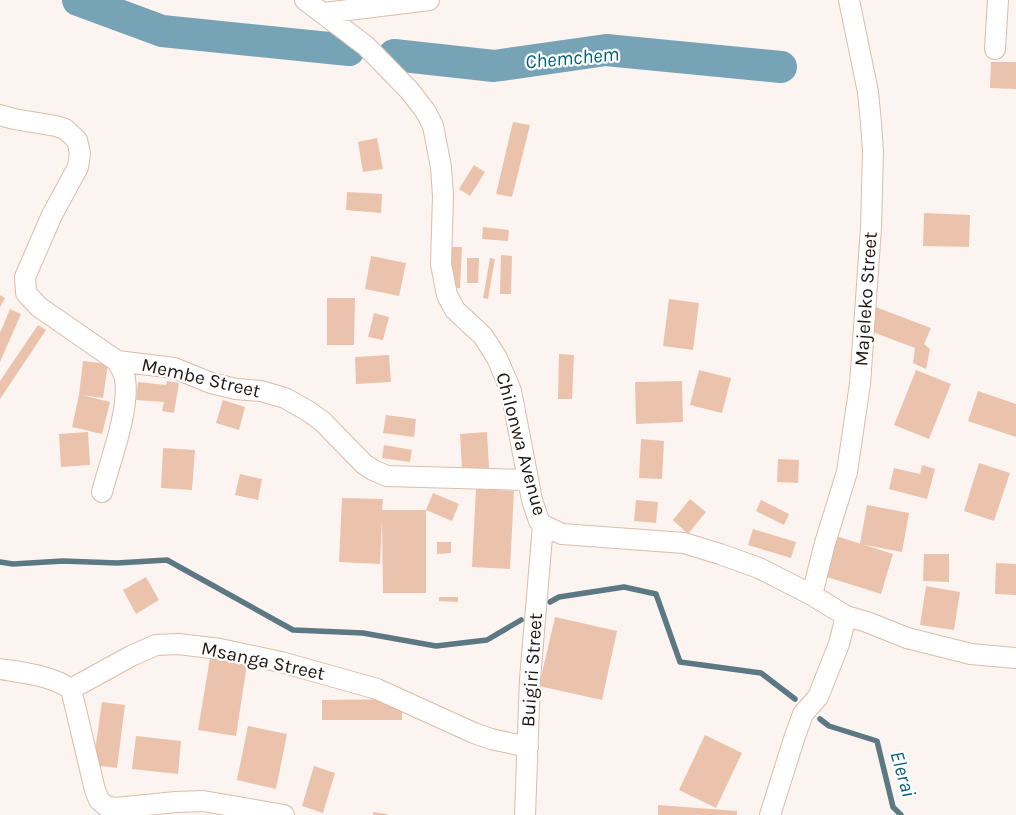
<svg xmlns="http://www.w3.org/2000/svg" width="1016" height="815" viewBox="0 0 1016 815" font-family="Karla,sans-serif">
	<style>
		.lines { fill: none; stroke-linecap: round; stroke-linejoin: round }
		.stream { stroke: #5c7883; stroke-width: 5.5 }
		.river { stroke: #76a3b5; stroke-width: 32 }
		.building { fill: #ebc3ac }
		.minor-casing { stroke: #dbbca9; stroke-width: 22 }
		.minor { stroke: #fff; stroke-width: 20 }
		.labels { text-anchor: middle; dominant-baseline: central; stroke-width: 4.5; stroke-linejoin: round; paint-order: stroke }
		.street-label { font-size: 19px; fill: #20150f; stroke: #fff }
		.water-label { font-size: 20px; font-style: italic; fill: #005f79; stroke: #fff }
	</style>
	<rect width="100%" height="100%" fill="#fbf4f0"/>
	<g class="lines">
		<!-- stream -->
		<path class="stream" d="M0 562 13 564 63 561 117 563 167 560 293 630 363 633 436 646 487 640 521 620
			M550 602 559 597 624 587 656 594 680 662 761 673 795 699
			M820 719 829 726 877 741 893 807 901 815"/>
		<!-- river -->
		<path class="river" d="M78 0 162 31 349 50
			M394 55 494 66 606 50 781 67"/>
	</g>
	<!-- building -->
	<path class="building" d="M991 62H1016V89L990 88Z
		M513 122 530 125 512 197 496 194Z
		M377 138 383 169 363 172 358 142Z
		M474 165 485 172 470 196 459 189Z
		M347 192 382 194 381 213 346 210Z
		M924 213 970 215 969 247 923 246Z
		M483 227 509 230 508 241 482 239Z
		M451 247H462L460 288H450Z
		M501 255 512 256 511 294H500Z
		M371 256 406 263 399 296 365 289Z
		M467 258H479L478 283H467Z
		M490 258 495 259 488 299 483 298Z
		M0 295 5 298 0 307Z
		M327 298H355L354 345H327Z
		M669 299 699 303 693 350 663 346Z
		M873 306 931 328 924 344 930 349 926 369 913 363 915 348 870 331Z
		M10 309 21 314 0 362V333Z
		M374 313 389 317 383 340 368 337Z
		M38 325 46 330 0 399V381Z
		M559 354 574 355 572 399H558Z
		M389 355 391 382 356 384 355 357Z
		M83 361 108 364 103 398 82 395 110 402 102 434 72 427 79 395Z
		M699 370 731 378 722 413 690 405Z
		M916 370 951 384 929 439 894 425Z
		M167 381 179 383 174 413 162 411 164 402 136 400 138 382 166 385Z
		M682 381 683 422 636 424 635 382Z
		M978 391 1016 404V437L968 421Z
		M223 400 245 407 239 430 216 423Z
		M386 415 416 419 414 437 383 433Z
		M88 432 90 465 61 467 59 434Z
		M487 432 489 468 462 470 460 434Z
		M641 439 664 441 662 479 639 478Z
		M384 445 412 450 410 462 382 458Z
		M163 448 195 450 192 490 161 488Z
		M778 459 799 460 798 483 777 482Z
		M979 463 1010 473 994 521 964 511Z
		M922 465 935 469 927 499 889 489 894 468 920 474Z
		M240 474 262 479 258 500 235 495Z
		M476 489 514 491 510 569 472 567Z
		M433 493 459 504 452 521 426 510Z
		M342 498 383 499 382 510H426V593H383L382 519 380 564 339 562Z
		M690 499 706 512 688 534 673 520Z
		M636 500 658 502 656 523 634 521Z
		M761 500 789 514 784 525 756 511Z
		M867 505 909 513 902 552 860 544Z
		M753 529 796 542 791 558 748 545Z
		M836 536 893 554 881 594 824 576Z
		M437 542H451V553L437 554Z
		M924 554H949V582L923 581Z
		M996 563 1016 564V595L995 594Z
		M146 577 159 600 136 614 123 590Z
		M926 586 960 592 954 630 920 625Z
		M439 597H458V602L439 601Z
		M555 617 617 631 602 700 539 686Z
		M211 652 248 658 236 736 198 730Z
		M402 699V720H322V700Z
		M102 702 125 705 117 768 93 765Z
		M248 726 287 734 276 789 237 780Z
		M705 735 742 753 716 808 679 790Z
		M136 736 181 741 178 774 132 769Z
		M314 766 335 773 323 813 302 806Z
		M658 805 737 811V815H658Z
		M373 812 387 814V815H373Z"/>
	<g class="lines">
		<!-- minor casing -->
		<g class="minor-casing">
			<path id="minor" d="M305 0 366 46 409 90 426 112 433 126 441 167 443 196 441 264 447 295 455 310 483 336 497 358 511 391 532 500 539 521 543 525 562 534 684 543 720 554 759 568 812 595 846 616 867 622 907 638 971 654 1016 658
				M324 13 429 0
				M995 49 998 0
				M0 115 14 119 56 126 65 129 77 140 80 153 78 167 52 215 25 277 26 293 39 307 117 361 174 368 211 383 236 389 261 391 285 398 308 411 322 421 364 464 373 470 387 476 528 480
				M102 492C110 461 130 410 125 379 124 372 120 367 117 361
				M812 595 825 543 847 472 860 384 871 228 873 151 871 123 868 92 849 0
				M0 669C25 673 49 675 71 689
				M71 689 131 656 156 645 178 644 220 649 281 662 377 689 474 733 491 739 528 747
				M71 689 95 790 99 800 106 806 116 808 176 802 203 801 284 815
				M525 815 530 679 543 525
				M770 815 795 736 803 714 818 697 839 644 846 616"/>
		</g>
		<!-- minor -->
		<use href="#minor" class="minor"/>
	</g>
	<g class="labels">
		<!-- street labels -->
		<g class="street-label">
			<text transform="translate(866 299) rotate(-86)">Majeleko Street</text>
			<text transform="translate(201 378) rotate(13)">Membe Street</text>
			<text transform="translate(521 444) rotate(75)">Chilonwa Avenue</text>
			<text transform="translate(263 661) rotate(12)">Msanga Street</text>
			<text transform="translate(532 670) rotate(-86)">Buigiri Street</text>
		</g>
		<!-- water labels -->
		<g class="water-label">
			<text transform="translate(572 58) rotate(-5)">Chemchem</text>
			<text transform="translate(903 774) rotate(74)">Elerai</text>
		</g>
	</g>
</svg>
